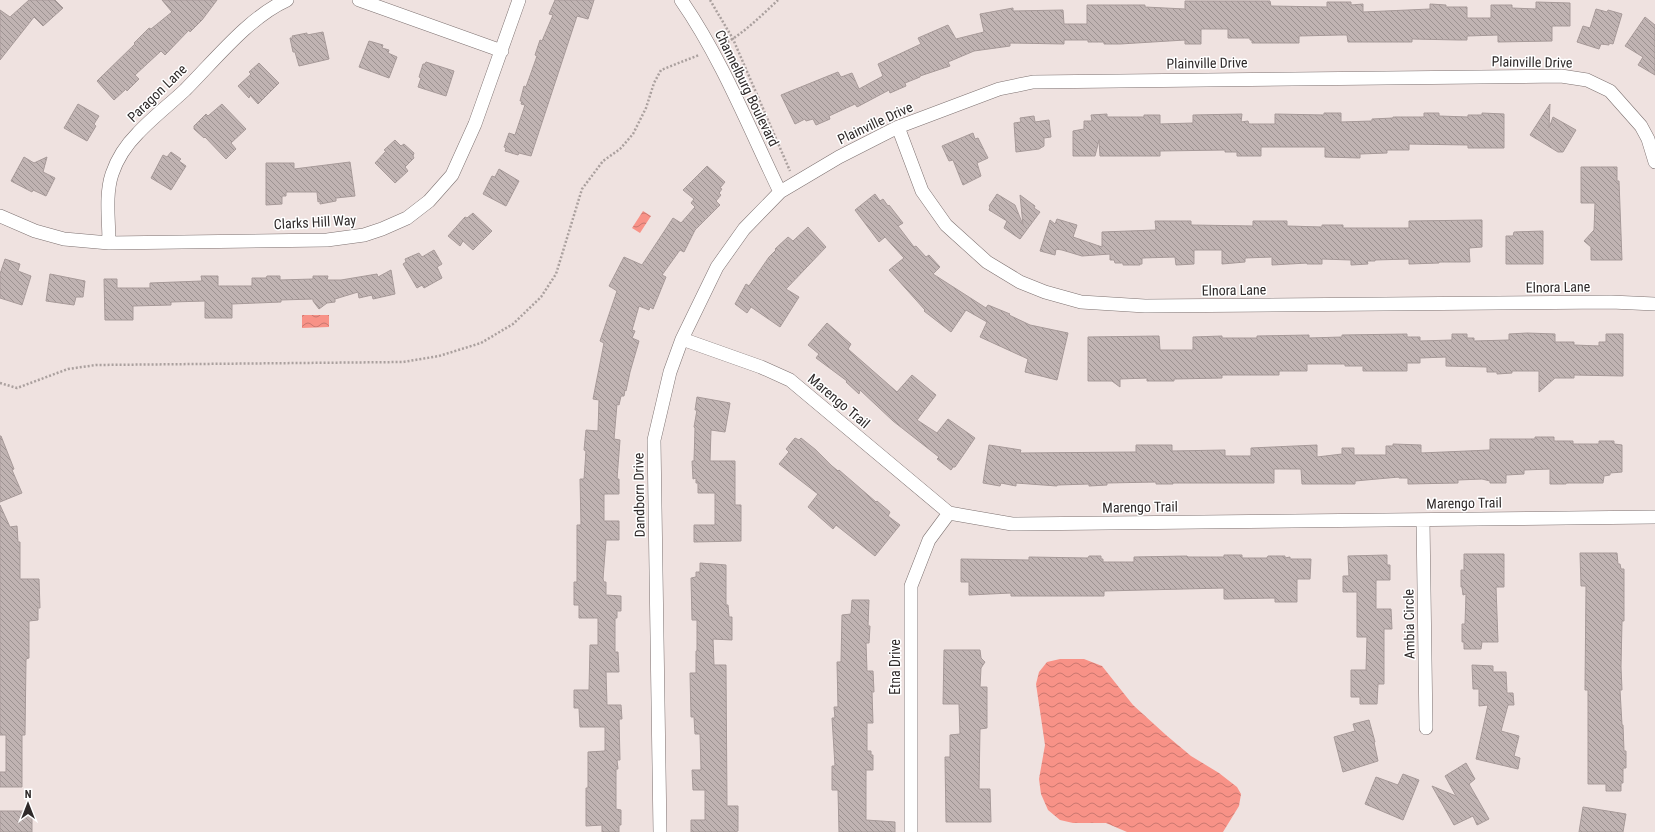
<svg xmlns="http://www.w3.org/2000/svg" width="1655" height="832" viewBox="0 0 1655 832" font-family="'Roboto Condensed',sans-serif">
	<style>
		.water { fill: url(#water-waves) }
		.building { fill: url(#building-back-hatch); stroke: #a79a99 }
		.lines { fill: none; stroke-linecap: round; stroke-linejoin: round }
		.minor-casing { stroke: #7d7170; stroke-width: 14 }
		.path { stroke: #aaa09e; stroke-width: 2.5; stroke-dasharray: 2 2; stroke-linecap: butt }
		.minor { stroke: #fff; stroke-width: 13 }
		.labels { text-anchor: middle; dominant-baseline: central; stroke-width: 3; stroke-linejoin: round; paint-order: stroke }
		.street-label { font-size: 14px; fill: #2f2a2a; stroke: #fff }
	</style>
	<defs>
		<pattern id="water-waves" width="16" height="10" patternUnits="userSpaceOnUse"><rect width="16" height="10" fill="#f89287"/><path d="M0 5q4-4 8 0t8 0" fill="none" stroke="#c9776f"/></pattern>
		<pattern id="building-back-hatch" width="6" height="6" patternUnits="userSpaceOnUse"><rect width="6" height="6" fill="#c0b3b2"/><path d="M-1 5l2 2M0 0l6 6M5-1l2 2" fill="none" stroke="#9c9291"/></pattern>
	</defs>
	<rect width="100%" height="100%" fill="#efe2e0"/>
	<!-- water -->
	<path class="water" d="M643 211 651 216 640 233 632 228Z
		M302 315H329V327L302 328Z
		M1060 659H1084L1102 666 1133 705 1166 735 1191 756 1219 773 1237 787 1241 794 1239 806 1223 832H1127L1106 823H1073L1060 820 1048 810 1041 794 1039 779 1045 745 1036 684 1039 672 1047 662Z"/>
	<!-- building -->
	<path class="building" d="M29 0H55L63 8 43 26 34 17 0 60V10L10 17Z
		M162 0H217L202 20 190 32 189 30 165 55 161 51 135 75 139 79 127 91 126 89 114 100 97 81 135 44 134 43 149 28 151 29 172 12Z
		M555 0H594L588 19 577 16 531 156 519 153 518 155 505 151 506 148 504 147 509 133 515 135 525 105 521 104 522 101H520L524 86 526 87 537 56 535 55 540 40 542 41 553 15 549 14Z
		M1185 1H1270L1271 6 1327 7V2H1351V5L1363 4V12L1430 9V4L1446 5V7H1467V18H1491V5H1512V8L1536 9V2L1570 3V26H1552V41L1498 42V35L1467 36V40H1459L1412 39V42H1348L1347 35H1340L1299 36V43H1252V40H1250V38H1228V29H1201V44H1185V40L1120 44H1104V42H1088V40H1064V44L1010 43V46L974 51 948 62 950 66 920 76V77L905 83 906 86 890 93 889 90 857 107 855 104 829 116 830 119 816 125 813 119 806 121 805 119 795 124 781 95 838 72 841 77 852 73 859 89 883 76 878 64 921 44 918 38 948 25 956 39 984 32 980 14 1013 8V11L1063 10 1064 24H1087V5H1145V7L1185 9Z
		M1596 9 1607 12 1608 10 1622 14 1613 44 1609 43V45L1601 44 1599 49 1577 42 1583 26 1590 28Z
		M1645 17 1655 25V75L1638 65 1643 57 1625 46Z
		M323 32 329 59 299 66 295 52H293L290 38H293L292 36 307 33V35Z
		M369 41 383 45 382 48 389 50 388 53 397 57 389 78 359 67Z
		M426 62 454 71 446 96 418 87 421 78 419 77 423 64H425Z
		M259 63 279 83 258 104 250 95 249 98 238 86 251 74 249 72Z
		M78 104 99 116 94 124 96 126 87 141 64 128Z
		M222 104 246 129 231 143 236 149 226 159 205 137 204 138 194 129V126L206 114 208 116Z
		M1550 104 1549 128 1553 117 1576 130 1563 152H1558L1530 135Z
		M1324 113H1341V122L1372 121V119L1393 118V117H1424V113H1439V116L1468 117V115H1482V113L1504 114V148H1468V145L1409 144V150H1387V153L1360 154V158L1325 157V147H1261V156H1237V152H1225V150L1160 151V156H1100L1099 140 1095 156H1073V131L1084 129V121H1092L1091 115 1107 114V117H1144V115H1160V124L1193 123V115L1242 114 1241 122 1248 121 1249 124H1275V114L1324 115Z
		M1034 116 1035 122 1049 120 1051 137 1044 138V146L1039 149 1016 152 1014 123 1021 122 1020 118Z
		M973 133 975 139 978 138 988 158 977 163 981 176 963 185 953 160 949 161 942 146Z
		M395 140 401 146 404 144 414 153 413 156 414 158 405 167 408 171 395 183 375 163 386 151 384 150Z
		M171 152 181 159 179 161 186 166 171 190 151 178 163 155 167 157Z
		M24 157 34 163 47 157 43 172 55 178 46 196 33 190 32 192 11 181Z
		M350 162 355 196 336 198V201L320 204V201L318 202 317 192H286V196H282V204L266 205V163H294V169Z
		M707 166 725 182 720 188 722 189 719 193 721 195 716 201 720 205 695 230 684 252 680 250 662 275 666 277 653 309 650 307 649 310 639 306 632 330 635 331 632 338 639 341 630 372 626 391 625 390 624 396H621L619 405 617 404 614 439 620 440 617 479H619V494H604V521H619V540H606L603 579 604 582H606V595L621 596V611H617V618H615V652H618L619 672H606L607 705H621L622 719H619L620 760H617L618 769H616V809L621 810V825H619V832H602V825L586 826V788H588V752L605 751V727H580L579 708H574V690H589L590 645H598V618H579V605H574V582H577V525H581L580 479H584L586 451 584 450 586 430 598 431 599 400 593 399 604 343 600 341 617 291 609 286 624 257 642 265 673 218 681 223 695 207 691 203 694 199 683 190Z
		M1581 167H1617V181H1619L1622 260H1591V247L1584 241 1594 230 1595 203H1581Z
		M499 169 519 181 506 206 483 194 492 176 495 177Z
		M875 194 880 201 883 199 888 206 889 205 903 223 898 226 914 247 916 246 926 257 929 255 940 267 933 274 986 308 988 305 1010 314 1009 315 1030 325 1068 333 1057 380 1025 372 1028 359 980 337 987 322 966 310 951 332 924 311 925 310 889 270 904 258 885 237 879 242 855 210Z
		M997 194 1015 205 1023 225 1020 195 1035 206 1034 208 1040 212 1020 239 1004 228 1007 221 989 210 990 207 989 206Z
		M473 213 492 231 473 250 463 241 460 246 448 236 465 217 467 218Z
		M1057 219 1077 225 1073 237 1102 247V232L1156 230 1155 221H1191V225L1253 226V221H1287V226L1322 227V225H1343V228H1409V221L1482 220V247L1469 248 1470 262H1439V263L1409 264V259L1375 260V261H1367L1368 264 1351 265V260L1322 259V264H1307V263L1272 265V257L1245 258V262L1222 264V250H1194V264L1176 265 1175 257 1142 258V264H1140V265H1123V263H1115L1114 260H1110V254L1082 256 1062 250 1056 249 1055 255 1040 251 1050 220 1055 224Z
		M808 227 826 247 786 289 799 297 780 327 751 307 747 313 735 304 746 284 749 286 769 257 776 250 775 249 788 237 793 241Z
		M1543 231V264H1506V236H1513L1514 232Z
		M434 250 442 264 437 267 442 278 424 288 422 285 417 288 403 264 406 262 405 259 419 253 422 257Z
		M5 259 20 264 18 271 31 276 22 305 0 298V274Z
		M391 270 395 294 373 299 372 295 359 298 358 292 335 299V302L327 303 319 309 313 301V299L281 300V302L232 304V318H205V301L171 302V305L133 306V320H105L104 279H117V288H150V283L202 281 201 276H218V286H252V278H266L267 276H280V280L313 279V276H328L327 280H341L377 274 378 277Z
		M50 274 85 281 83 297H76L74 305 46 301Z
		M827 323 851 344 848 349 897 392 912 375 936 395 917 420 937 433 948 419 975 438 955 467H953L951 470 937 459 939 457 893 421 860 390 859 394 846 382 847 381 816 358 819 354 808 345Z
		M1527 333 1555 334V342H1574V345L1599 346V342H1606V334H1623V376L1574 375V378H1555L1539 392V371H1512V373L1497 374V372H1487V367L1446 366V357L1420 358V363H1407V371H1363V366H1345V364H1307V371H1279V375H1222V378L1174 379V381H1147V378L1120 379V387L1112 381H1088V337L1159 336 1160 350H1193V337L1222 336V338H1257V336L1309 335V338L1342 337V335L1407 334V337H1420V341L1452 340V334H1467V338H1474V341L1509 340V334Z
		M697 397 730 403 725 432 711 430 710 461H735V505H741V541L694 542V525H715V493H698V483H696V478L693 479 692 461H694L695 428 694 427 697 410H695Z
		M0 436H1L14 469 12 470 22 493 0 502Z
		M1535 437H1554V441H1573V444H1599V441H1614V444L1622 445V472L1610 473V475L1604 476 1603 483H1566V484H1550V469L1524 470V474L1506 475V483H1490V481L1482 479 1458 480V483L1408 484V478H1399V477L1355 481V484H1302L1301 469H1274V483H1173V484H1156V482L1107 483V485L1089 486V484L1057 485V486L1016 483V486L1001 483 1000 486 983 483 989 445 1021 450 1020 453 1136 452V445H1172V451L1225 450V456H1251V448L1317 445V457L1342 454V448H1354V455H1386V446H1393V444L1421 445V453L1490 450V439H1535Z
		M795 438 799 440 801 438 816 450 832 466 838 471 839 470 876 502 877 501 890 512 888 516 900 525 875 556 836 525 833 529 808 507 818 494 779 464 789 452 786 449Z
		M0 505 10 527 17 526 18 542H20V579H39L40 608H38V620L29 621V658L26 659 25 735H22V787H0V772H6V735H0Z
		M1580 553H1617L1618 564H1620L1621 569H1624V621H1622L1621 667 1622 690H1620L1622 725H1623L1624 751H1626V768H1623V783H1621V791H1606V784H1588V690H1585L1586 586H1581Z
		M1464 554H1504V587H1496L1498 642H1482L1481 649H1464V642H1462V624H1465L1466 594 1463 595 1462 587H1461V570H1464Z
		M1224 555H1242V558H1267L1268 556H1285V558L1290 557V559H1311L1310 579H1297V602H1275V598L1224 599V588L1104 591V596H1011V593L969 595V582H961V559L1029 560V557L1088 558 1089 556H1101V559H1103V562H1134V557L1187 556 1188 557H1224Z
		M1387 555V565H1390V580H1376V609H1391L1392 629H1384V684H1378L1377 704H1360V697H1351V670H1366L1367 637H1357V592H1343V576H1349L1348 556Z
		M700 563 726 565V605H728L729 617H732V640L713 639 714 665H726L727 806H738V831L734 832H691V820H705V790H693L692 770H701L700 734H695L694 717H691L690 673H696V651H697V620H692L691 578 696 577V572H700Z
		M852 600H869L868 626H870L869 643H866L867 671H873L874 692H872L873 723H867V751H871V755H873V770H866V820L895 822V832H839L838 790H832V766H835L832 718H835L834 707H838L837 662H841L842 615 851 614Z
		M944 650H980L981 658 985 662 981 668 980 687H987V728L980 729 979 789H990L991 822H946L945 757H950V735L960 734 959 704H943Z
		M1472 665 1493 666V672H1506L1507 693H1513L1514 705H1508L1501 731 1519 736 1514 756 1520 758 1518 769 1476 759 1488 705 1479 706V689H1473Z
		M1369 720 1375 742H1374L1378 761 1343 772 1334 737 1355 731 1353 724Z
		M1466 763 1475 779 1469 784 1489 819 1477 825 1473 816 1454 825 1432 786 1456 796 1445 776Z
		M1403 774 1419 780 1403 820 1365 804 1376 777 1398 785Z
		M1583 807 1626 814 1623 832H1579Z
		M0 811H32V832H0Z"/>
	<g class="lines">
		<!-- minor casing -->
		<g class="minor-casing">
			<path id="minor" d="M359 0 502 51
				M681 0C722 59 749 128 780 192
				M898 127 922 191 946 225 987 262 1020 282 1045 292 1081 302 1145 306 1611 302 1655 304
				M0 216 35 231 64 239 109 243 327 240 364 235 382 229 407 218 429 201 452 175 475 124 519 0
				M109 243C109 221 105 195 112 174 117 159 127 144 138 133 152 118 170 104 185 90 215 60 249 17 287 0
				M682 339 761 367 790 380 949 513 1012 524 1655 517
				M1423 520 1426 728
				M660 832 654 440 670 372 682 339 717 267 744 229 780 192 839 157 898 127 999 89 1033 82 1561 76 1587 80 1610 91 1641 126 1648 139 1655 162
				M911 832V586L929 540 949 513"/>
		</g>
		<!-- path -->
		<path class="path" d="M710 0 733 39 790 171
			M724 44C744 33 761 16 778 0
			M0 383 17 388 68 369 96 365 403 362 439 356 481 343 513 324 541 297 556 274 582 189 603 161 620 149 633 134 646 108 654 83 661 70 699 55"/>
		<!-- minor -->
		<use href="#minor" class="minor"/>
	</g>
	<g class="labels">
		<!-- street labels -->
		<g class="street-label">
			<text transform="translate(1532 62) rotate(1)">Plainville Drive</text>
			<text transform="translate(1207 63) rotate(-1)">Plainville Drive</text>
			<text transform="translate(747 88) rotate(64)">Channelburg Boulevard</text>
			<text transform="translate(157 93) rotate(-44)">Paragon Lane</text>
			<text transform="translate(875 123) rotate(-25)">Plainville Drive</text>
			<text transform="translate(315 222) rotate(-3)">Clarks Hill Way</text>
			<text transform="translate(1558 287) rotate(-1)">Elnora Lane</text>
			<text transform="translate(1234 290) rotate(-1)">Elnora Lane</text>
			<text transform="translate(839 401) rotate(40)">Marengo Trail</text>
			<text transform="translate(639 495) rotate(-91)">Dandborn Drive</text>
			<text transform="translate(1464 503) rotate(-1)">Marengo Trail</text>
			<text transform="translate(1140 507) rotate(-1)">Marengo Trail</text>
			<text transform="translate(1409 624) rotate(-91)">Ambia Circle</text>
			<text transform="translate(895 667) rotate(-90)">Etna Drive</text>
		</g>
	</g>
	<!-- north arrow -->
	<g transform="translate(28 804)" stroke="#ffffff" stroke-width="3" paint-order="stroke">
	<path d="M0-3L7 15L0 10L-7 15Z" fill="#2f2a2a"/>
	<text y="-6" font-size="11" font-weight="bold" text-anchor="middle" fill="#2f2a2a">N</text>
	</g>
</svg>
